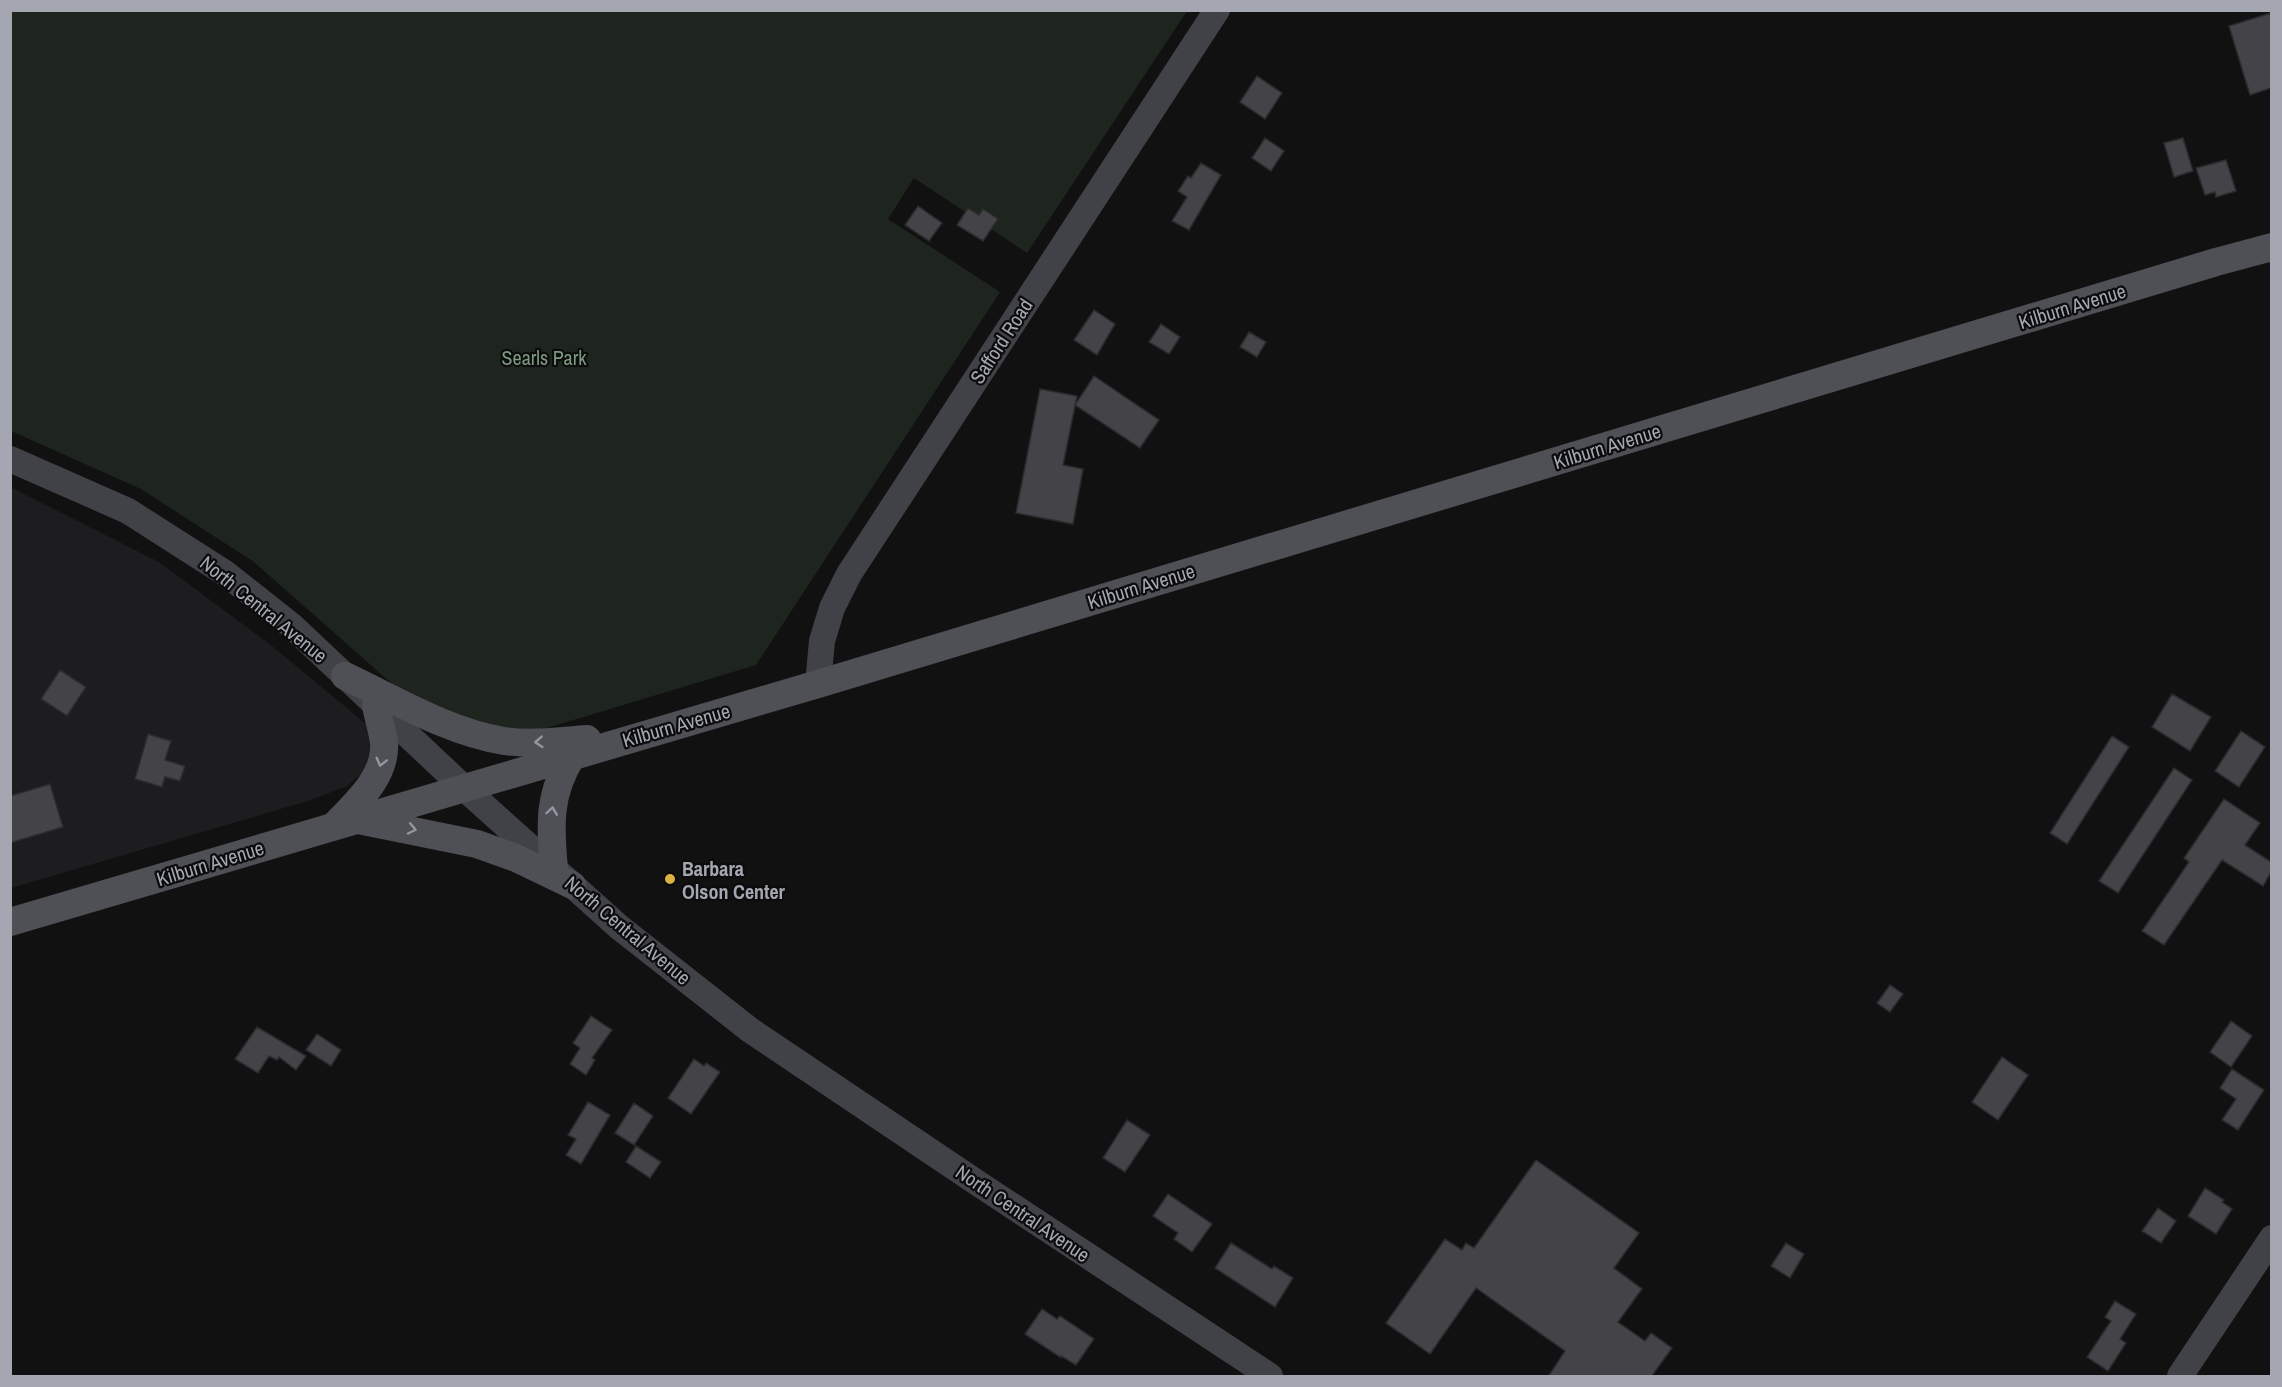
<svg xmlns="http://www.w3.org/2000/svg" width="2282" height="1387" viewBox="0 0 2282 1387" font-family="'Archivo Narrow',sans-serif">
	<style>
		.built { fill: #1d1d1f }
		.green { fill: #1e251f }
		.building { fill: #434348; stroke: #2c2b2e; stroke-width: 1.5 }
		.lines { fill: none; stroke-linecap: round; stroke-linejoin: round }
		.secondary { stroke: #414247; stroke-width: 26 }
		.primary { stroke: #4f5056; stroke-width: 28 }
		.oneway { stroke: #9396a0 }
		.poi-dot { fill: #dcb33f; stroke: #0c0c0d; stroke-width: 2 }
		.labels { text-anchor: middle; dominant-baseline: central; stroke-width: 4.5; stroke-linejoin: round; paint-order: stroke }
		.street-label { font-size: 20px; fill: #a4a7b2; stroke: #0c0c0d }
		.park-label { font-size: 20px; fill: #7d9b81; stroke: #0c0c0d }
		.poi-label { font-size: 20px; font-weight: bold; fill: #a4a7b2; stroke: #0c0c0d; text-anchor: start }
	</style>
	<rect width="100%" height="100%" fill="#111112"/>
	<!-- built -->
	<path class="built" d="M10 487 159 562 272 646 365 723 373 754 365 771 347 786 311 800 11 888Z"/>
	<!-- green -->
	<path class="green" d="M11 11H1187L1027 253 914 178 888 219 1000 292 756 665 527 734 469 730 407 697 254 562 141 489 11 431Z"/>
	<!-- building -->
	<path class="building" d="M2271 13V88L2250 95 2229 26Z
		M1257 76 1282 93 1265 119 1240 102Z
		M1265 138 1284 151 1271 171 1252 158Z
		M2183 138 2193 171 2174 177 2164 143Z
		M2226 160 2236 191 2216 197 2215 192 2205 195 2196 168Z
		M1201 163 1221 175 1189 230 1172 221 1187 197 1178 191 1188 176 1191 178Z
		M918 206 942 223 929 241 905 225Z
		M968 208 979 215 983 209 998 219 983 241 957 225Z
		M1094 310 1115 324 1097 355 1074 340Z
		M1161 324 1180 337 1169 354 1149 342Z
		M1249 332 1266 342 1257 357 1240 347Z
		M1094 376 1159 420 1140 448 1075 405Z
		M1040 389 1077 396 1063 465 1083 469 1073 524 1016 513Z
		M60 670 86 687 67 716 41 699Z
		M2172 694 2211 717 2190 751 2152 727Z
		M2241 731 2265 747 2239 787 2215 771Z
		M148 734 171 741 165 760 185 766 180 781 165 777 162 787 135 779Z
		M2112 736 2129 747 2067 844 2050 833Z
		M2174 768 2192 780 2118 893 2099 881Z
		M50 784 63 827 10 843V796Z
		M2224 799 2260 823 2245 845 2271 862V872L2263 886 2222 860 2164 945 2142 931 2189 862 2184 858Z
		M1890 985 1903 994 1890 1012 1877 1003Z
		M591 1016 612 1030 592 1058 595 1060 586 1075 570 1064 580 1048 573 1043Z
		M2231 1021 2252 1036 2231 1067 2210 1052Z
		M257 1027 306 1056 296 1070 279 1057 277 1060 269 1056 258 1073 235 1059Z
		M317 1034 341 1050 331 1066 306 1050Z
		M2002 1057 2028 1075 1998 1120 1972 1102Z
		M694 1059 704 1066 706 1063 720 1072 691 1114 668 1098Z
		M2232 1069 2264 1090 2238 1130 2222 1120 2236 1099 2220 1088Z
		M588 1102 610 1115 581 1164 566 1155 576 1139 568 1135Z
		M634 1103 653 1116 634 1145 615 1133Z
		M1127 1120 1150 1135 1125 1172 1103 1158Z
		M636 1146 661 1162 650 1178 626 1162Z
		M1536 1160 1639 1233 1614 1268 1642 1289 1618 1322 1645 1341 1651 1333 1672 1348 1651 1377H1548L1565 1351 1476 1288 1430 1354 1386 1323 1445 1239 1462 1250 1466 1243 1474 1248Z
		M2205 1188 2224 1200 2222 1202 2232 1209 2216 1234 2188 1216Z
		M1168 1194 1212 1224 1192 1252 1174 1239 1178 1233 1153 1216Z
		M2158 1208 2176 1221 2161 1243 2142 1231Z
		M1231 1243 1272 1269 1274 1266 1293 1278 1275 1307 1215 1268Z
		M1786 1243 1804 1254 1790 1278 1771 1266Z
		M2115 1301 2136 1314 2120 1339 2126 1343 2108 1371 2087 1357 2111 1321 2105 1317Z
		M1042 1309 1057 1319 1060 1316 1094 1339 1076 1365 1061 1356 1060 1357 1025 1334Z"/>
	<g class="lines">
		<!-- secondary -->
		<path class="secondary" d="M10 459 128 511 225 573 292 626 463 787 619 927 750 1030 979 1184 1270 1376
			M818 684 822 641 832 608 849 574 1217 10
			M2180 1376 2272 1238"/>
		<!-- primary -->
		<path class="primary" d="M345 676C396 700 448 732 504 741 531 745 559 741 587 739
			M363 821 477 844 516 858 572 885
			M335 825C356 803 387 776 384 742 382 730 378 717 376 705
			M554 869C550 826 548 794 572 756
			M10 922 818 684 2216 262 2272 247"/>
	</g>
	<!-- one-way arrows -->
	<defs><path id="oneway-chevron" d="M-2-3.5L2.5 0L-2 3.5" fill="none" stroke-width="1.6" stroke-linecap="round" stroke-linejoin="round" transform="scale(1.5)"/></defs>
	<g class="oneway">
		<use href="#oneway-chevron" transform="translate(539 742) rotate(176)"/>
		<use href="#oneway-chevron" transform="translate(381 762) rotate(104)"/>
		<use href="#oneway-chevron" transform="translate(552 811) rotate(-82)"/>
		<use href="#oneway-chevron" transform="translate(412 829) rotate(12)"/>
	</g>
	<!-- markers -->
	<circle class="poi-dot" cx="670" cy="879" r="6"/>
	<g class="labels">
		<!-- street labels -->
		<g class="street-label">
			<text transform="translate(2072 306) rotate(-17)">Kilburn Avenue</text>
			<text transform="translate(1001 341) rotate(-57)">Safford Road</text>
			<text transform="translate(1607 446) rotate(-17)">Kilburn Avenue</text>
			<text transform="translate(1141 586) rotate(-17)">Kilburn Avenue</text>
			<text transform="translate(264 609) rotate(39)">North Central Avenue</text>
			<text transform="translate(676 725) rotate(-16)">Kilburn Avenue</text>
			<text transform="translate(210 863) rotate(-17)">Kilburn Avenue</text>
			<text transform="translate(628 930) rotate(40)">North Central Avenue</text>
			<text transform="translate(1023 1213) rotate(34)">North Central Avenue</text>
		</g>
		<!-- park labels -->
		<g class="park-label">
			<text x="544" y="357">Searls Park</text>
		</g>
		<!-- poi labels -->
		<g class="poi-label">
			<text x="682" y="868">Barbara<tspan x="682" dy="23">Olson Center</tspan></text>
		</g>
	</g>
	<!-- border -->
	<rect width="2282" height="1387" fill="none" stroke="#a4a7b2" stroke-width="24"/>
</svg>
